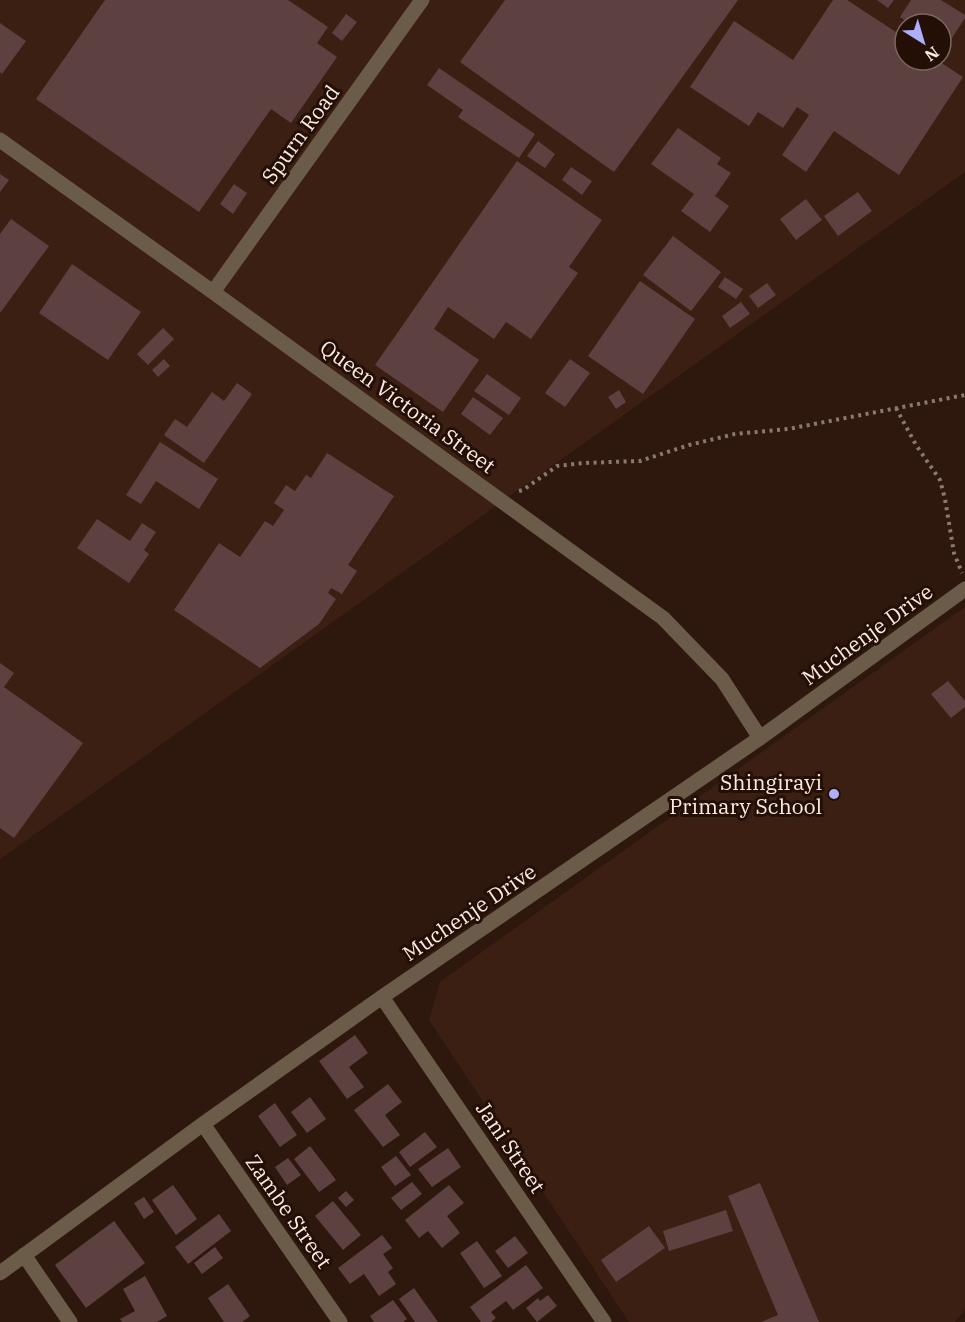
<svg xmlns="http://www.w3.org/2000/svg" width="965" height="1322" viewBox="0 0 965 1322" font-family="'IBM Plex Serif',serif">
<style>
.built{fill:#3b1f12;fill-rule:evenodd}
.building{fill:#5d4140}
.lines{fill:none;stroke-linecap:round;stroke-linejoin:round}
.path{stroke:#8b786f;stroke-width:4;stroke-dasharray:3 4.5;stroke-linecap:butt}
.minor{stroke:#6b5b49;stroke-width:15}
.poi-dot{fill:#adaffb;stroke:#240f06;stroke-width:2}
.labels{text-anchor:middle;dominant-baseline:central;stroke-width:6;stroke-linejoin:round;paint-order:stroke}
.street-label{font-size:21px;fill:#fbebe4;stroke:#240f06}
.poi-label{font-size:21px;fill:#fbebe4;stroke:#240f06;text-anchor:end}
</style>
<rect width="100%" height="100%" fill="#2e180e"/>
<!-- built -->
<path class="built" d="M0 0H965V172L0 859ZM905 24H941V60H905Z
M965 607V1309L955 1322H629L429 1020 440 982Z"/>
<!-- building -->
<path class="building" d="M105 0H288L328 27 317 43 337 57 291 123 271 109 199 212 36 99Z
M505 0H738L614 172 460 62Z
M833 0H847L905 38V60H937L963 77 899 175 834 131 806 172 782 155 809 115 797 107 783 128 758 112 749 126 690 87 734 21 793 60Z
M877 0H894L888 8Z
M911 0H941L965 15V18L946 47 941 43V24H911L900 17Z
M346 14 357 22 342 41 332 33Z
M0 23 26 41 2 74 0 72Z
M439 68 535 134 519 158 458 117 463 110 427 85Z
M678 128 721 158 717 164 731 173 715 196 729 206 710 232 681 211 694 194 651 164Z
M538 141 555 154 545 168 527 156Z
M517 161 602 220 569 267 578 273 531 339 506 322 494 339 448 307 434 329 479 360 443 412 375 365Z
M571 167 592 181 582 195 562 180Z
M0 174 9 180 0 192Z
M234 184 247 193 233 214 220 204Z
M858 192 872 211 838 236 824 216Z
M806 199 822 220 796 240 780 219Z
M11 219 49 246 0 313V234Z
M673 236 721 272 691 311 643 275Z
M72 264 141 312 108 360 39 313Z
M725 277 743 289 736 299 718 287Z
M640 281 695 319 643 394 588 356Z
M767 283 776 295 758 308 749 296Z
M741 302 750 314 730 328 722 316Z
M163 328 174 339 148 365 137 354Z
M164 359 170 366 158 377 152 370Z
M570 359 590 373 565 407 545 393Z
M487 374 521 398 509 415 474 391Z
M237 383 252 394 204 463 164 435 175 419 187 427 212 392 224 401Z
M619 390 626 402 616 409 608 397Z
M473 397 503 418 490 435 461 414Z
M160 442 218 479 199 509 156 481 141 504 126 495Z
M327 453 394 496 348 565 357 571 342 594 331 588 328 593 336 599 319 624 260 668 174 610 219 543 240 557 265 521 273 526 284 510 274 503 286 485 295 491 306 475 311 478Z
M97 519 130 541 142 523 156 532 144 550 149 554 129 583 77 548Z
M0 663 14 673 4 687 83 743 14 838 0 828Z
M948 681 965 701V707L951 718 931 694Z
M355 1035 368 1053 349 1067 364 1087 347 1099 319 1061Z
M388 1084 402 1102 385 1115 400 1135 383 1147 354 1110Z
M310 1097 326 1119 307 1133 291 1112Z
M275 1103 297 1135 280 1147 258 1116Z
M425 1132 437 1147 410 1167 399 1152Z
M310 1146 336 1180 319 1192 294 1159Z
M448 1148 461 1167 432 1187 418 1169Z
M396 1156 411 1175 395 1186 381 1167Z
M288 1158 301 1175 287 1185 275 1167Z
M412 1182 422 1194 401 1210 391 1198Z
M760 1183 819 1322H761L778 1315 728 1196Z
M173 1185 197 1219 176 1235 152 1200Z
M449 1185 464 1203 447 1216 460 1233 442 1248 428 1231 419 1238 405 1220Z
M346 1191 354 1200 346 1207 338 1198Z
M144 1197 154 1212 144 1219 134 1203Z
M333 1201 361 1235 343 1250 315 1216Z
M726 1210 733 1231 669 1251 663 1231Z
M219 1214 231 1231 188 1264 175 1247Z
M114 1221 145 1263 86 1308 55 1265Z
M649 1226 665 1248 616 1282 601 1260Z
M382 1235 392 1248 383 1254 393 1268 388 1272 396 1284 379 1296 364 1274 350 1284 338 1268Z
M515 1236 528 1253 508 1268 495 1251Z
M477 1241 502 1276 484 1288 460 1253Z
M215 1247 223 1258 202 1274 194 1263Z
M526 1265 543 1288 513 1310 506 1301 491 1312 496 1318 491 1322H481L470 1307Z
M145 1276 167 1316 157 1322H122L120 1319 135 1311 123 1289Z
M228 1284 250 1316 242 1322H224L208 1298Z
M414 1288 438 1322H415L399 1299Z
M548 1295 557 1306 537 1322 526 1308 538 1298 540 1301Z
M393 1300 407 1319 403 1322H374L370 1316Z"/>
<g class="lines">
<!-- path -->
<path class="path" d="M896 408 916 445 940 480 945 499 954 553 962 573
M519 491 523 490 557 466 584 463 640 461 689 445 735 434 788 429 965 395"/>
<!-- minor -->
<path class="minor" d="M0 140 213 292 663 618 722 679 760 738
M213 292 422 0
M382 997 604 1322
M203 1124 340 1322
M24 1255 70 1322
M0 1273 203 1124 382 997 760 738 965 589"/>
</g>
<!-- markers -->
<circle class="poi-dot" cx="834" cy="794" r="6"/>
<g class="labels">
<!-- street labels -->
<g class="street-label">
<text transform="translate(300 134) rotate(-54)">Spurn Road</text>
<text transform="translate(408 406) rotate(36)">Queen Victoria Street</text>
<text transform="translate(867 634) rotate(-36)">Muchenje Drive</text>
<text transform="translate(469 912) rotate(-34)">Muchenje Drive</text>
<text transform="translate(511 1147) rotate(56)">Jani Street</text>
<text transform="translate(289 1211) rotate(55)">Zambe Street</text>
</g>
<!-- poi labels -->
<g class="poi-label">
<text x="822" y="782">Shingirayi<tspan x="822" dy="24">Primary School</tspan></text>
</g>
</g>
<!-- north arrow -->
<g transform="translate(923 42) rotate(143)"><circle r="28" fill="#240f06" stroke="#7a675f" stroke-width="1.5"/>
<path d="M0-4.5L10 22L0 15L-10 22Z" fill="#adaffb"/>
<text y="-9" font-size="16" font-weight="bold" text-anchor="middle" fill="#fbebe4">N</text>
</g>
</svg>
